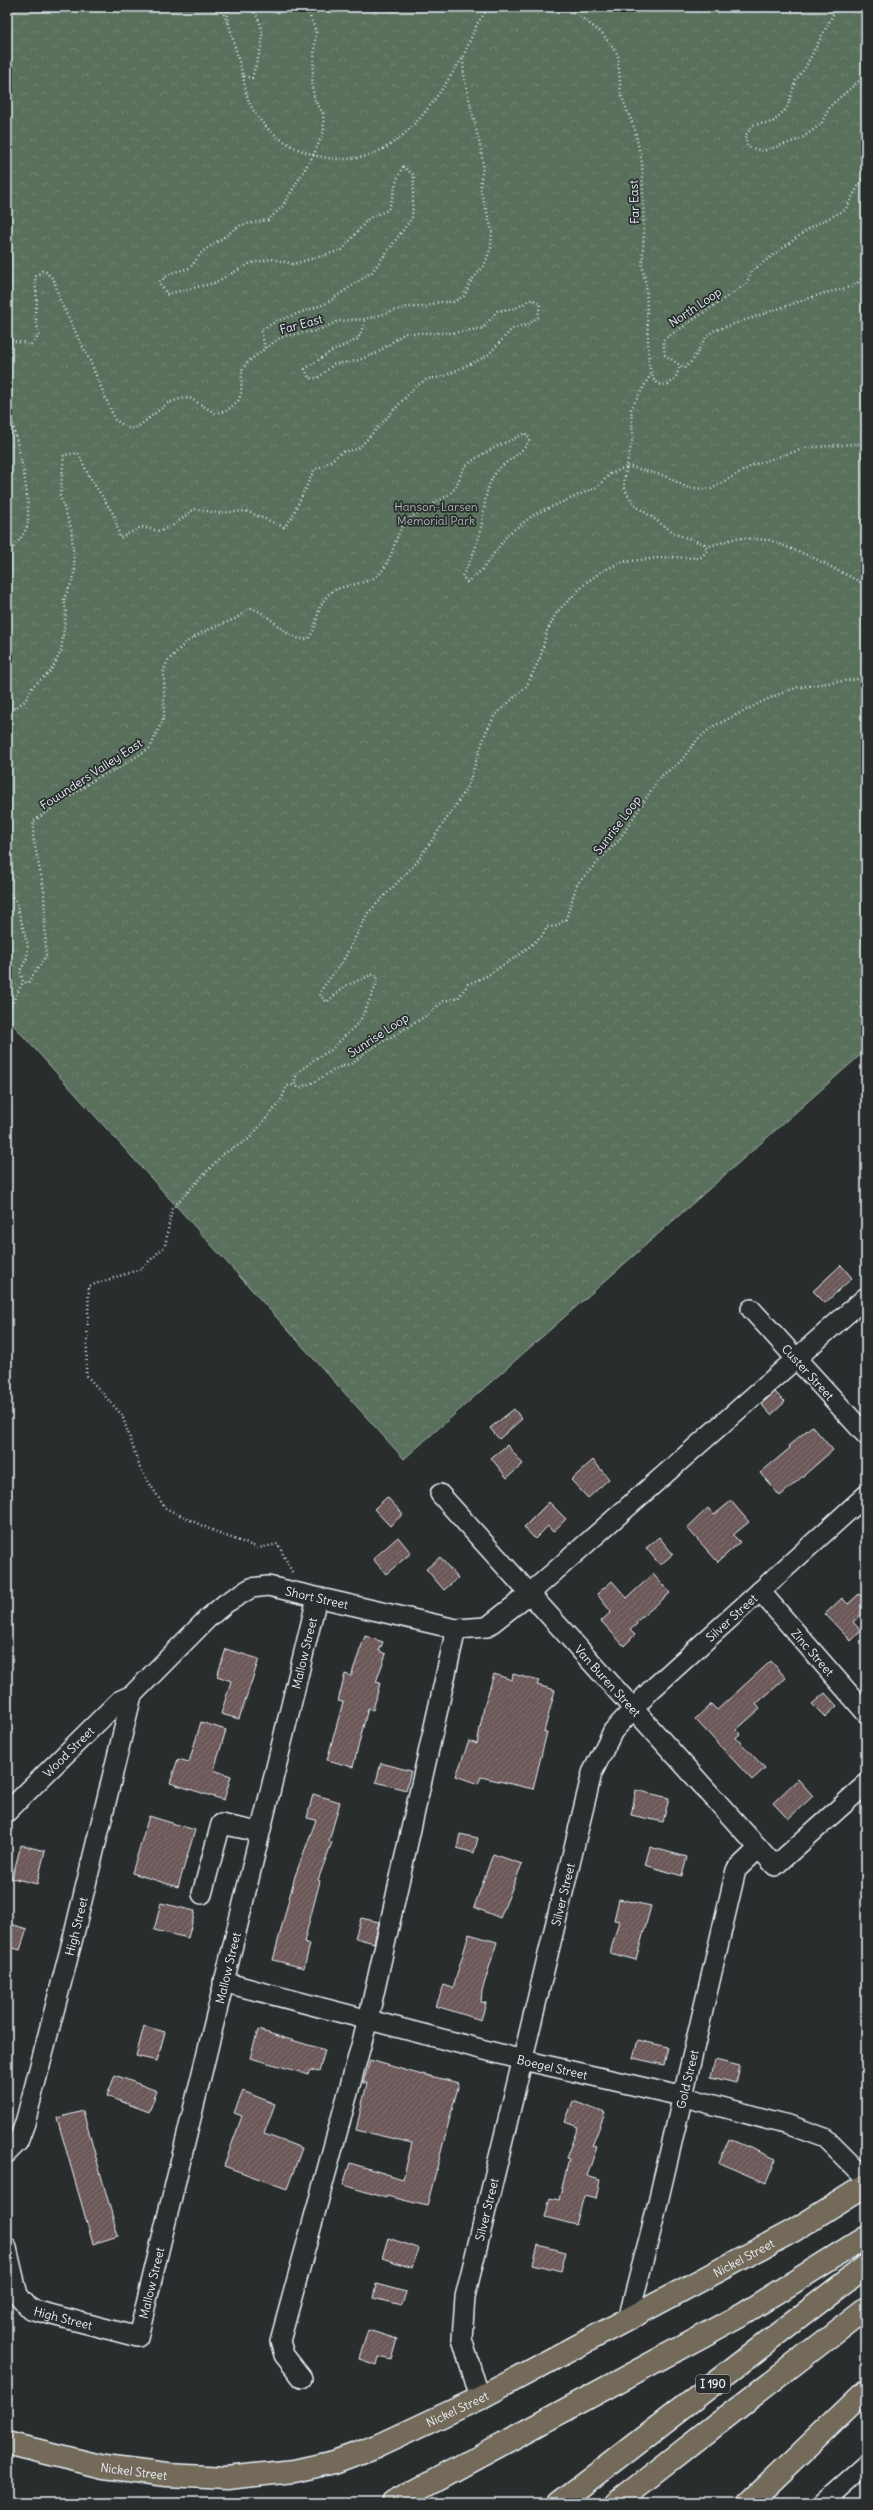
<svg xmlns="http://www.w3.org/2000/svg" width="873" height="2510" viewBox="0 0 873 2510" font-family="Delius,sans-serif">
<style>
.forest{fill:url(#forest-crowns);stroke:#a0b0aa}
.building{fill:url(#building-hatch);stroke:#e8f1f8}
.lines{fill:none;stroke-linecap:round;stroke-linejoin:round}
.minor-casing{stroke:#e8f1f8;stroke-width:22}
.major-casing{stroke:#e8f1f8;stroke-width:25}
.highway-casing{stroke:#e8f1f8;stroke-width:25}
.path{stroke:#e8f1f8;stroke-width:2.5;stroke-dasharray:1 3;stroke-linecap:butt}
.minor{stroke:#2a2d2e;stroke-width:19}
.major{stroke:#736b5a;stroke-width:22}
.highway{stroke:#736b5a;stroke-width:22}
.labels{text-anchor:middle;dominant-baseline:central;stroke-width:3.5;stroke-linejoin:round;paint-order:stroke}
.shield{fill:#2a2d2e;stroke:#afb6bb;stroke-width:1}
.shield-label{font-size:11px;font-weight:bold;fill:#e8f1f8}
.street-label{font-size:12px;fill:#e8f1f8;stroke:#2a2d2e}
.park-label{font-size:12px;fill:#a8b6b2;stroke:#2a2d2e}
</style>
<defs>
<pattern id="forest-crowns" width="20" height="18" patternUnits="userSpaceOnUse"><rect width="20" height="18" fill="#596f5c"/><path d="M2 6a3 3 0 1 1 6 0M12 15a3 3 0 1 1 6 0" fill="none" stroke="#718474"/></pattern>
<pattern id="building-hatch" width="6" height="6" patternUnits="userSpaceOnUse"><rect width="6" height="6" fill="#6c5959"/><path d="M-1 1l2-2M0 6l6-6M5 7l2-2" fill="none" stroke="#817172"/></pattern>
</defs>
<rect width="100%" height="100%" fill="#2a2d2e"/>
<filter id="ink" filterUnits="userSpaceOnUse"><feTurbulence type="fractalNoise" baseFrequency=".025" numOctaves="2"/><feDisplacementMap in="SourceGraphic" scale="8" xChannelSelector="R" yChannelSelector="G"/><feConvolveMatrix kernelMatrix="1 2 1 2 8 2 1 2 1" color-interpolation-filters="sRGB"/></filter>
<g filter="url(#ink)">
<!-- forest -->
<path class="forest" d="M7 7H866V1050L404 1459 7 1018Z"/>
<!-- building -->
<path class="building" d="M841 1265 852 1278 825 1303 813 1291Z
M775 1392 785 1402 771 1415 761 1404Z
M514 1409 522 1419 499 1439 490 1428Z
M812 1426 833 1450 780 1496 760 1473 790 1448 788 1446Z
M507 1445 523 1464 507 1478 491 1458Z
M593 1460 609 1479 588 1498 571 1480Z
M387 1497 403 1514 390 1526 374 1509Z
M731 1501 749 1522 733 1535 740 1542 718 1562 687 1528 708 1508 714 1515Z
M549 1502 566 1519 553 1532 548 1526 535 1539 524 1527Z
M398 1537 411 1553 386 1574 373 1559Z
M659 1537 673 1554 660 1565 646 1548Z
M440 1557 458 1578 444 1590 426 1569Z
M653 1574 670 1593 636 1622 637 1624 630 1630 635 1635 624 1646 601 1621 611 1612 597 1594 612 1581 627 1598Z
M859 1594 866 1602V1610L853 1622 861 1631 851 1641 825 1614 842 1598 848 1604Z
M365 1636 383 1642 379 1651 386 1654 376 1682 380 1683 373 1710 368 1708 353 1767 327 1760 343 1702 338 1701 345 1674 351 1676Z
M226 1649 259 1659 239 1719 221 1714 231 1681 217 1676Z
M771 1661 786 1678 756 1704 760 1709 736 1730 740 1734 736 1738 765 1768 752 1780 695 1719 711 1704 717 1710Z
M494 1674 512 1680 513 1674 539 1681 537 1685 555 1690 544 1732H547L533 1789 481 1777 478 1784 456 1776 469 1741 477 1744 484 1707Z
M825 1693 837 1706 825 1717 812 1704Z
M201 1722 226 1730 214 1770 231 1776 224 1800 170 1783 178 1759 189 1762Z
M381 1763 411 1771 406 1790 376 1782Z
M798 1779 813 1796 788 1819 773 1803Z
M636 1790 669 1798 663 1822 631 1815Z
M313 1794 340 1802 329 1841 332 1842 318 1880 320 1881 304 1942 310 1944 304 1968 273 1960 295 1876 316 1820 307 1818Z
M149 1816 195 1830 178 1887 132 1873Z
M460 1834 478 1838 474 1853 457 1848Z
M21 1845 45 1851 37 1884 12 1878Z
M650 1847 687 1857 682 1876 645 1865Z
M493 1854 522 1864 500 1918 474 1907Z
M619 1899 651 1906 636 1960 610 1953 619 1921 614 1920Z
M161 1903 195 1911 188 1938 154 1930Z
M361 1918 379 1922 374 1943 355 1938Z
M7 1923 27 1929 20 1950 7 1946Z
M469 1934 497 1942 482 1991 481 2002 486 2003 481 2020 436 2006 444 1985 453 1988Z
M144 2026 165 2032 157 2061 136 2056Z
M258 2030 325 2050 319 2072 310 2070 308 2074 250 2058Z
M638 2040 668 2047 664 2065 633 2058Z
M370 2060 422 2075V2074L459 2083 427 2206 387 2196 386 2198 343 2185 350 2163 403 2179 412 2143 356 2130 367 2083H363Z
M715 2060 740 2066 736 2083 711 2077Z
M115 2075 157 2091 149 2112 107 2096Z
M243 2091 275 2104 264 2134 302 2148 287 2189 224 2166 242 2116 234 2113Z
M573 2101 605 2113 592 2146 597 2147 587 2176 600 2180 596 2199 584 2196 576 2225 545 2217 550 2198 559 2200 569 2159 566 2158 578 2127 565 2122Z
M83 2111 118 2236 93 2244 57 2118Z
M729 2139 776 2159 766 2183 719 2163Z
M388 2238 418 2248 412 2268 382 2258Z
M538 2245 566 2252 561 2271 533 2264Z
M376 2284 406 2292 402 2305 373 2298Z
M368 2330 397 2339 391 2360 379 2357 377 2365 359 2359Z"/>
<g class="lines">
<defs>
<g id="minor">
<path id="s1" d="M751 1309 866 1435"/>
<path id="s2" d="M440 1494 775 1866 866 1784"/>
<path id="s3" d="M760 1591 866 1713"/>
<path id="s4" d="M7 1812 119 1701 132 1695 207 1619 226 1603 251 1588 268 1586 456 1629 487 1627 529 1594 866 1297"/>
<path d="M202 1894 221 1824 259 1832"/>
<path id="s5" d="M223 1982 523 2060 681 2096 792 2126 825 2138 866 2179"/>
<path id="s6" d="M7 2153 18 2142 25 2123 73 1938 132 1695"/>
<path id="s7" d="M7 2248 18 2295 30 2309 138 2337 317 1598"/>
<path id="s8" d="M628 2319 653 2223 736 1870 759 1848"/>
<path d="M302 2378 284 2355 280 2341 368 2020 456 1629"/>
<path id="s9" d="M480 2398 462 2339 465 2297 592 1773 613 1731 651 1690 866 1495"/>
<path d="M822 2503 866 2464"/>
</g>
<g id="major">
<path id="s10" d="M7 2443 104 2467 167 2475 226 2478 294 2471 334 2462 380 2445 480 2398 793 2231 866 2185"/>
</g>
<path id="highway" d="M393 2503 741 2315 866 2237
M559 2503 866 2266
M616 2503 866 2308
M749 2503 866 2391"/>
</defs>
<!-- minor casing -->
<use href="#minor" class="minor-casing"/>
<!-- major casing -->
<use href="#major" class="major-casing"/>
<!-- highway casing -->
<use href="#highway" class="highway-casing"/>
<!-- path -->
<path class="path" d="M220 7 228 23
M227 7 229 25 243 76 252 78C260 48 271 35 251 7
M567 7 602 33 618 55 621 95 635 130 642 163 644 234 642 265 646 285 649 366 654 380 659 384 668 385 676 377 680 365
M837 7 805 68 796 80 787 108 773 122 753 125 745 136 748 147 763 151 801 139 821 124 830 106 866 75
M243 76C245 86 246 98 252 108 275 150 338 173 381 150 417 132 442 89 463 57
M866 172 845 210 811 227 752 271 746 284 663 340 665 355 684 368C701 356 697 343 713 331L822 294 854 286 866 275
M7 340 31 344 39 336 35 313 37 302 35 277 42 271 46 272 54 280 60 301 90 361 115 420 130 429 139 426 168 403 183 398H190L215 413 225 412 238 401 241 394 242 370 249 361 278 339 288 335 316 331 339 321 366 319 407 307H425L439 302H453L464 296 471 281 484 266 491 247 492 230 480 188 483 166 481 150 464 77 463 57 477 24 489 7
M265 348 261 330 277 321 325 304 372 272 412 218 414 175 403 167C394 181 395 194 388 210L369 218 342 250 293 264 272 259 251 263 214 283 167 294 159 282 171 273 190 268 202 252 241 225 268 220 282 207 314 154 324 131 323 113 315 101 312 85 316 31 306 7
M651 374 631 409 633 436 625 474 624 485 627 494 637 507 676 534 704 544 707 551 700 558 668 557 621 562 601 572 587 582 557 612 547 631 540 658 526 687 495 715 486 732 468 785 456 805 417 862 368 913 343 961 321 990 320 996 327 1002 345 986 374 974 378 976 376 986 360 1021 331 1050 315 1059 299 1072 295 1078V1085L299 1088 314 1082 337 1068 353 1063 364 1053 429 1014 443 1001 458 998 468 984 485 977 519 955 542 936 547 927 556 926 566 919 577 884 618 841 660 777 680 762 697 740 712 727 772 697 798 687 866 678
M7 405C15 429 33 502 27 526 23 538 13 546 7 557
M627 466 665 476 688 488 711 489 753 465 806 448 866 443
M706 547 737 538 769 540 812 557 866 585
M7 713 25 701 33 686 51 671 61 651 66 612 64 598 73 580 75 569 71 528 60 496 64 455 78 453 89 476 114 515 120 538 141 527 160 531 174 525 194 509 218 513 246 511 284 527 291 519 314 470 325 465 342 452 358 449 415 387 427 379 442 377 487 356 512 329 529 324 538 317 540 304 532 299 516 308 497 311 483 328 453 333H405L377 353 356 361 334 364 318 378H309L305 369 332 351 358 339 366 319
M7 891 16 902 28 946 27 958 20 971 23 982 28 983 46 956 44 890 33 837 34 821 98 777 117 769 150 748 164 717V670L167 662 185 643 203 632 237 618 249 608C273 612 283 641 308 639 320 626 313 610 329 594 342 582 369 587 381 572 393 558 394 537 405 523 413 513 437 503 448 495 462 484 458 474 465 467 482 451 505 444 525 433L530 439C521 457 505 459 494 475 485 489 485 506 482 522 479 541 472 559 462 576L467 582 482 570 508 534 535 514 597 487 610 474 627 467
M7 1013 23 982
M292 1572 278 1544 259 1548 220 1534 165 1508 140 1468 122 1415 86 1375 89 1286 141 1269 165 1246 172 1209 223 1154 249 1139 280 1102 287 1086 295 1085"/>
<!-- minor -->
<use href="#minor" class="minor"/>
<!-- major -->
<use href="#major" class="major"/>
<!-- highway -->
<use href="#highway" class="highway"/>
</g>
</g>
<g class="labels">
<!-- shield labels -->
<rect class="shield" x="696" y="2375" width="34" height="18" rx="3"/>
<g class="shield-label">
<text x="713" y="2384">I 190</text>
</g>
<!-- street labels -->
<g class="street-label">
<text transform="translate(634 202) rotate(-92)">Far East</text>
<text transform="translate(695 307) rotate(-34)">North Loop</text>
<text transform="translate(301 324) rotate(-15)">Far East</text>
<text transform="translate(91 774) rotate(-33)">Fouunders Valley East</text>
<text transform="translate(617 825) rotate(-53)">Sunrise Loop</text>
<text transform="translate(378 1035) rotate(-33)">Sunrise Loop</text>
<text stroke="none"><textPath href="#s1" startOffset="85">Custer Street</textPath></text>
<text stroke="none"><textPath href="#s4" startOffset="400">Short Street</textPath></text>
<text stroke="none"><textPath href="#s9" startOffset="854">Silver Street</textPath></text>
<text stroke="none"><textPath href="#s3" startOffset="81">Zinc Street</textPath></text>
<text stroke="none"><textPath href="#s7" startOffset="882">Mallow Street</textPath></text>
<text stroke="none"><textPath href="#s2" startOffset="251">Van Buren Street</textPath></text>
<text stroke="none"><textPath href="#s4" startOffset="86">Wood Street</textPath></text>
<text stroke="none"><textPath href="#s9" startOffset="518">Silver Street</textPath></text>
<text stroke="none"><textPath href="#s6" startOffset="239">High Street</textPath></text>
<text stroke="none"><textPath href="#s7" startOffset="558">Mallow Street</textPath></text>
<text stroke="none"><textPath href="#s5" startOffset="340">Boegel Street</textPath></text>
<text stroke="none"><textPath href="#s8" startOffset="247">Gold Street</textPath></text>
<text stroke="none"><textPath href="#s9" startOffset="194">Silver Street</textPath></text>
<text stroke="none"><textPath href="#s10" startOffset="790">Nickel Street</textPath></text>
<text stroke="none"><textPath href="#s7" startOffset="234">Mallow Street</textPath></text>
<text stroke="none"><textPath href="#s7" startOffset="101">High Street</textPath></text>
<text stroke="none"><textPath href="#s10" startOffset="466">Nickel Street</textPath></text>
<text stroke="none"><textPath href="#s10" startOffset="130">Nickel Street</textPath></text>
</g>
<!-- park labels -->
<g class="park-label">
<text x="436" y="506">Hanson-Larsen<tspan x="436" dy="14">Memorial Park</tspan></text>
</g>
</g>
<!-- margin -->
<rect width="873" height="2510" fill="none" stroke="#2a2d2e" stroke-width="24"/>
<rect x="12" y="12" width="849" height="2486" fill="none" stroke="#e8f1f8" stroke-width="1.5" filter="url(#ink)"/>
</svg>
